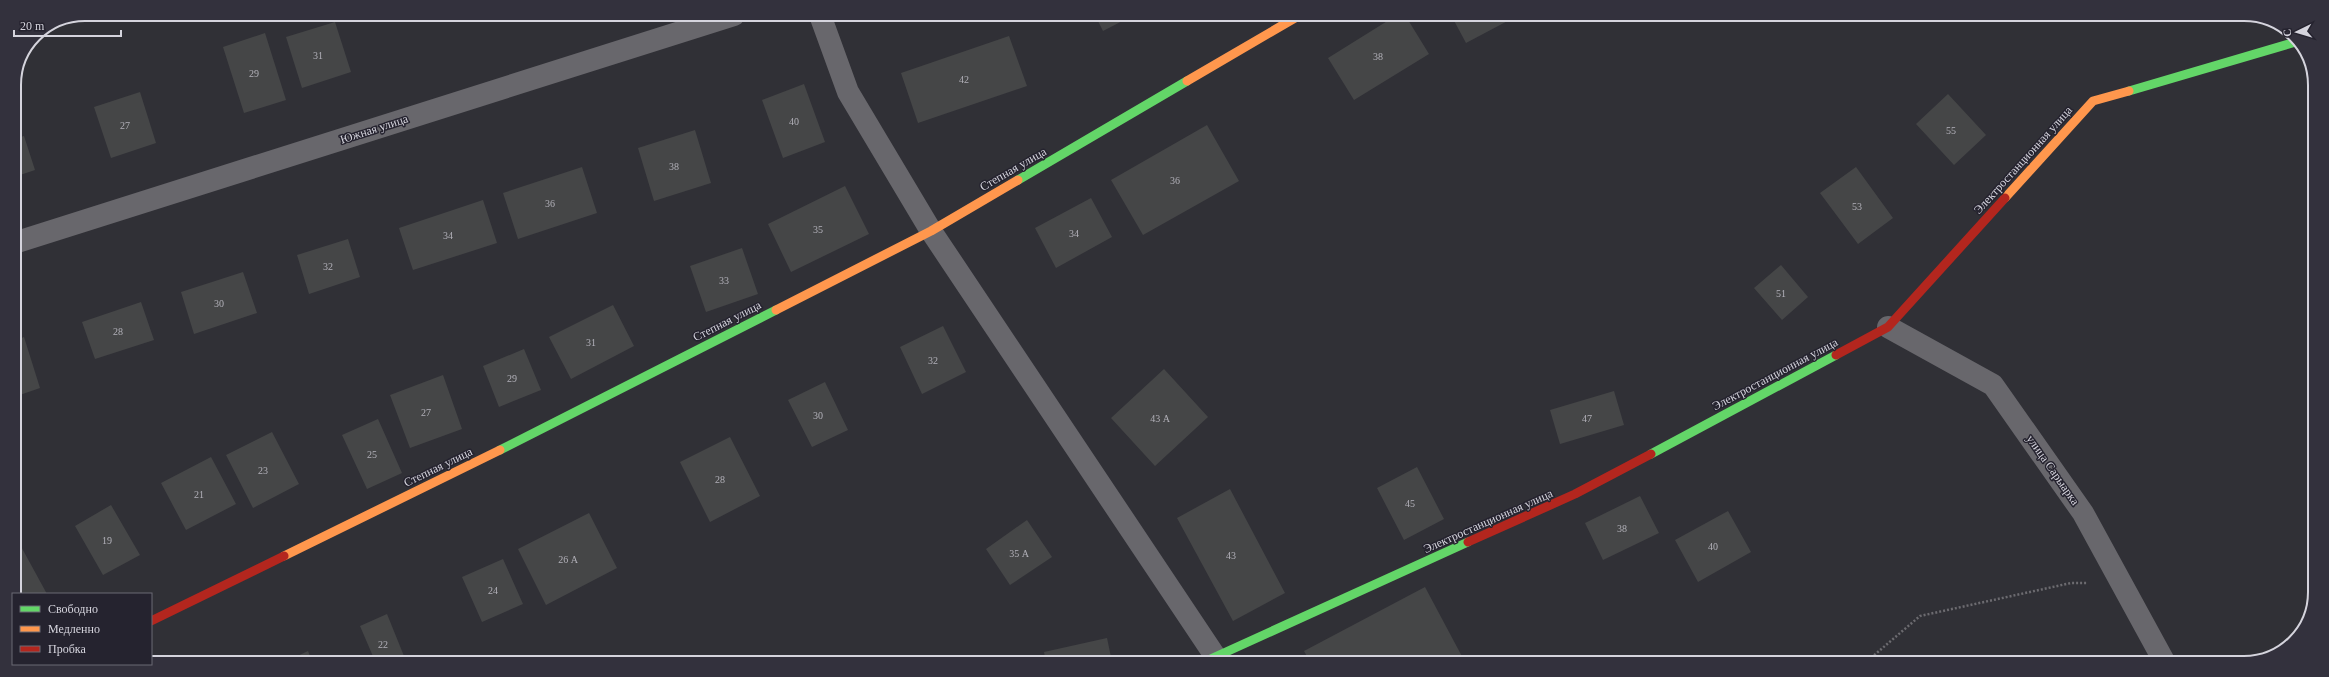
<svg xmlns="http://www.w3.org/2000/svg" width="2329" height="677" viewBox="0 0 2329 677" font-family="Georgia,serif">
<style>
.building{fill:#454647}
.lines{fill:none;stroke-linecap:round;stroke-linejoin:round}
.path{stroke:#6c6b70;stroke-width:2.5;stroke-dasharray:2 2;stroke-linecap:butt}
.street{stroke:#68676c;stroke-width:22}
.fast{stroke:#63d668;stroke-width:9}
.slow{stroke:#ff974d;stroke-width:9}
.jam{stroke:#b3261e;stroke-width:9}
.labels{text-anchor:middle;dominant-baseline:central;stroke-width:3;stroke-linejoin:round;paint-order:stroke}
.number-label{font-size:10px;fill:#b1b0b8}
.street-label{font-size:12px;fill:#d5d4dd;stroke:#25232f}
.rim{fill:none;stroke:#d5d4dd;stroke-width:2}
</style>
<rect width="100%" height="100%" fill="#303036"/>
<!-- building -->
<path class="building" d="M1095 15H1134L1103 31Z
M1397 15H1405L1429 54 1354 100 1328 58Z
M1451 15 1517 16 1466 43Z
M335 22 351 72 302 88 286 37Z
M265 33 286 100 244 113 223 47Z
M1009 36 1027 86 918 123 901 73Z
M804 84 825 142 783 158 762 100Z
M140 92 156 143 111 158 94 107Z
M1948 94 1986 135 1954 165 1916 124Z
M1207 125 1239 181 1143 235 1111 180Z
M695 130 711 183 654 201 638 148Z
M24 136 35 170 14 177V139Z
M582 167 597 213 518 239 503 193Z
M1856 167 1893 218 1858 244 1820 193Z
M845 186 869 234 791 272 768 224Z
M1091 198 1112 237 1056 268 1035 228Z
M483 200 497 243 413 270 399 228Z
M348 239 360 277 309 294 297 255Z
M742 248 758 294 706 312 690 266Z
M1781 265 1808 297 1782 320 1754 288Z
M243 272 257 313 194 334 181 292Z
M141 302 154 340 95 359 82 322Z
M613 305 634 346 571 379 549 337Z
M943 326 966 372 922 394 900 347Z
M24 337 40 388 14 397V341Z
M524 349 541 390 499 407 483 366Z
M1164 369 1208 417 1155 466 1111 418Z
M443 375 462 429 410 448 390 395Z
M825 382 848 430 812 447 788 400Z
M1614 391 1624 425 1560 444 1550 410Z
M378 419 402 473 367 489 342 435Z
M272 432 299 484 253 508 226 455Z
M730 437 760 496 710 522 680 462Z
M211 457 236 504 186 530 161 483Z
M1417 467 1444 519 1404 540 1377 488Z
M1230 489 1285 593 1233 621 1177 518Z
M1640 496 1659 533 1603 560 1585 523Z
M111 505 140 555 103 575 75 526Z
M1728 511 1751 552 1698 582 1675 540Z
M589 513 617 568 546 605 518 549Z
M1027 520 1052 557 1010 585 986 549Z
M18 541 47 594H14V542Z
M503 559 523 604 482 622 462 577Z
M1425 587 1465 662H1310L1304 651Z
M387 614 406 661H375L360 626Z
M1107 638 1112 662H1046L1044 652Z
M308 651 312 661H287Z"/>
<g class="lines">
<!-- path -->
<path class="path" d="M1865 663 1920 616 2071 583H2088"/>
<!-- street -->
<path class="street" d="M820 15 848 92 931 231 1215 656 1222 662
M14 243 734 15
M1888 327 1993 385 2083 513 2165 663"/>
<!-- fast -->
<path class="fast" d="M2129 91 2299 41
M1018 180 1187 81
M500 450 776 310
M1651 454 1836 355
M1204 662 1468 542"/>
<!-- slow -->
<path class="slow" d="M1187 81 1300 15
M2005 198 2093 101 2129 91
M776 310 931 231 1018 180
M284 556 500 450"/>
<!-- jam -->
<path class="jam" d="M1836 355 1888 327 2005 198
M1468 542 1575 494 1651 454
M151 621 284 556"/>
</g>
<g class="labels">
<!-- number labels -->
<g class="number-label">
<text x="318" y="55">31</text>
<text x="1378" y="56">38</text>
<text x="254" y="73">29</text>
<text x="964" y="79">42</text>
<text x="794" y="121">40</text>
<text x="125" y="125">27</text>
<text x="1951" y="130">55</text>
<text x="674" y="166">38</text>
<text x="1175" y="180">36</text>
<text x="550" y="203">36</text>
<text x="1857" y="206">53</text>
<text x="818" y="229">35</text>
<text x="1074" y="233">34</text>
<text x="448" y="235">34</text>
<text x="328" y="266">32</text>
<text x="724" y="280">33</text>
<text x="1781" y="293">51</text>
<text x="219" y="303">30</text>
<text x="118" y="331">28</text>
<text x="591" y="342">31</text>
<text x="933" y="360">32</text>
<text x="512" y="378">29</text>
<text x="426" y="412">27</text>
<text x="818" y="415">30</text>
<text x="1160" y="418">43 А</text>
<text x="1587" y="418">47</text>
<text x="372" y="454">25</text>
<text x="263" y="470">23</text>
<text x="720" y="479">28</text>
<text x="199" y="494">21</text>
<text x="1410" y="503">45</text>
<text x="1622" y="528">38</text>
<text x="107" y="540">19</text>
<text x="1713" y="546">40</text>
<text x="1019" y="553">35 А</text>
<text x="1231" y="555">43</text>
<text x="568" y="559">26 А</text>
<text x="493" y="590">24</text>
<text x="383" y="644">22</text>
</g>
<!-- street labels -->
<g class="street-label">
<text transform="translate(374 129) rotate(-18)">Южная улица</text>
<text transform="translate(2023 160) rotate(-48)">Электростанционная улица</text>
<text transform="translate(1013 169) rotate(-30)">Степная улица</text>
<text transform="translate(727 321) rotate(-27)">Степная улица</text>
<text transform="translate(1775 374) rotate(-28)">Электростанционная улица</text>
<text transform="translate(438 467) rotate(-26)">Степная улица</text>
<text transform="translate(2053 470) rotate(55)">улица Сарыарка</text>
<text transform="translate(1488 521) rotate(-24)">Электростанционная улица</text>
</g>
</g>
<!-- crop -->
<path d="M0 0H2329V677H0ZM85 21H2244A64 64 0 0 1 2308 85V592A64 64 0 0 1 2244 656H85A64 64 0 0 1 21 592V85A64 64 0 0 1 85 21Z" fill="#33313d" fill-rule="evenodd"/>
<path class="rim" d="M85 21H2244A64 64 0 0 1 2308 85V592A64 64 0 0 1 2244 656H85A64 64 0 0 1 21 592V85A64 64 0 0 1 85 21Z"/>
<!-- legend -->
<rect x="12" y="593" width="140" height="72" fill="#25232f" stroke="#6b6a75"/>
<rect x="20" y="606" width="20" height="6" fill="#63d668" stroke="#6b6a75"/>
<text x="48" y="613" font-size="12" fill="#d5d4dd">Свободно</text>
<rect x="20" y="626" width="20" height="6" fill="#ff974d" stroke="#6b6a75"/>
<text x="48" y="633" font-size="12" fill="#d5d4dd">Медленно</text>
<rect x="20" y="646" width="20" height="6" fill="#b3261e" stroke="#6b6a75"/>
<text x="48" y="653" font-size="12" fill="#d5d4dd">Пробка</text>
<!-- north arrow -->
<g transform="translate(2297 32) rotate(265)" stroke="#25232f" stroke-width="3" paint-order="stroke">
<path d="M0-3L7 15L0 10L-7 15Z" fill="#d5d4dd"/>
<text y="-6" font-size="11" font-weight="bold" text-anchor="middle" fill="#d5d4dd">С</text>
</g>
<!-- scale -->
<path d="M14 30v6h107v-6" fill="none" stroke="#d5d4dd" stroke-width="2"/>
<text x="20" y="30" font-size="12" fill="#d5d4dd" stroke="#25232f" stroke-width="3" paint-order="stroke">20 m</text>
</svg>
